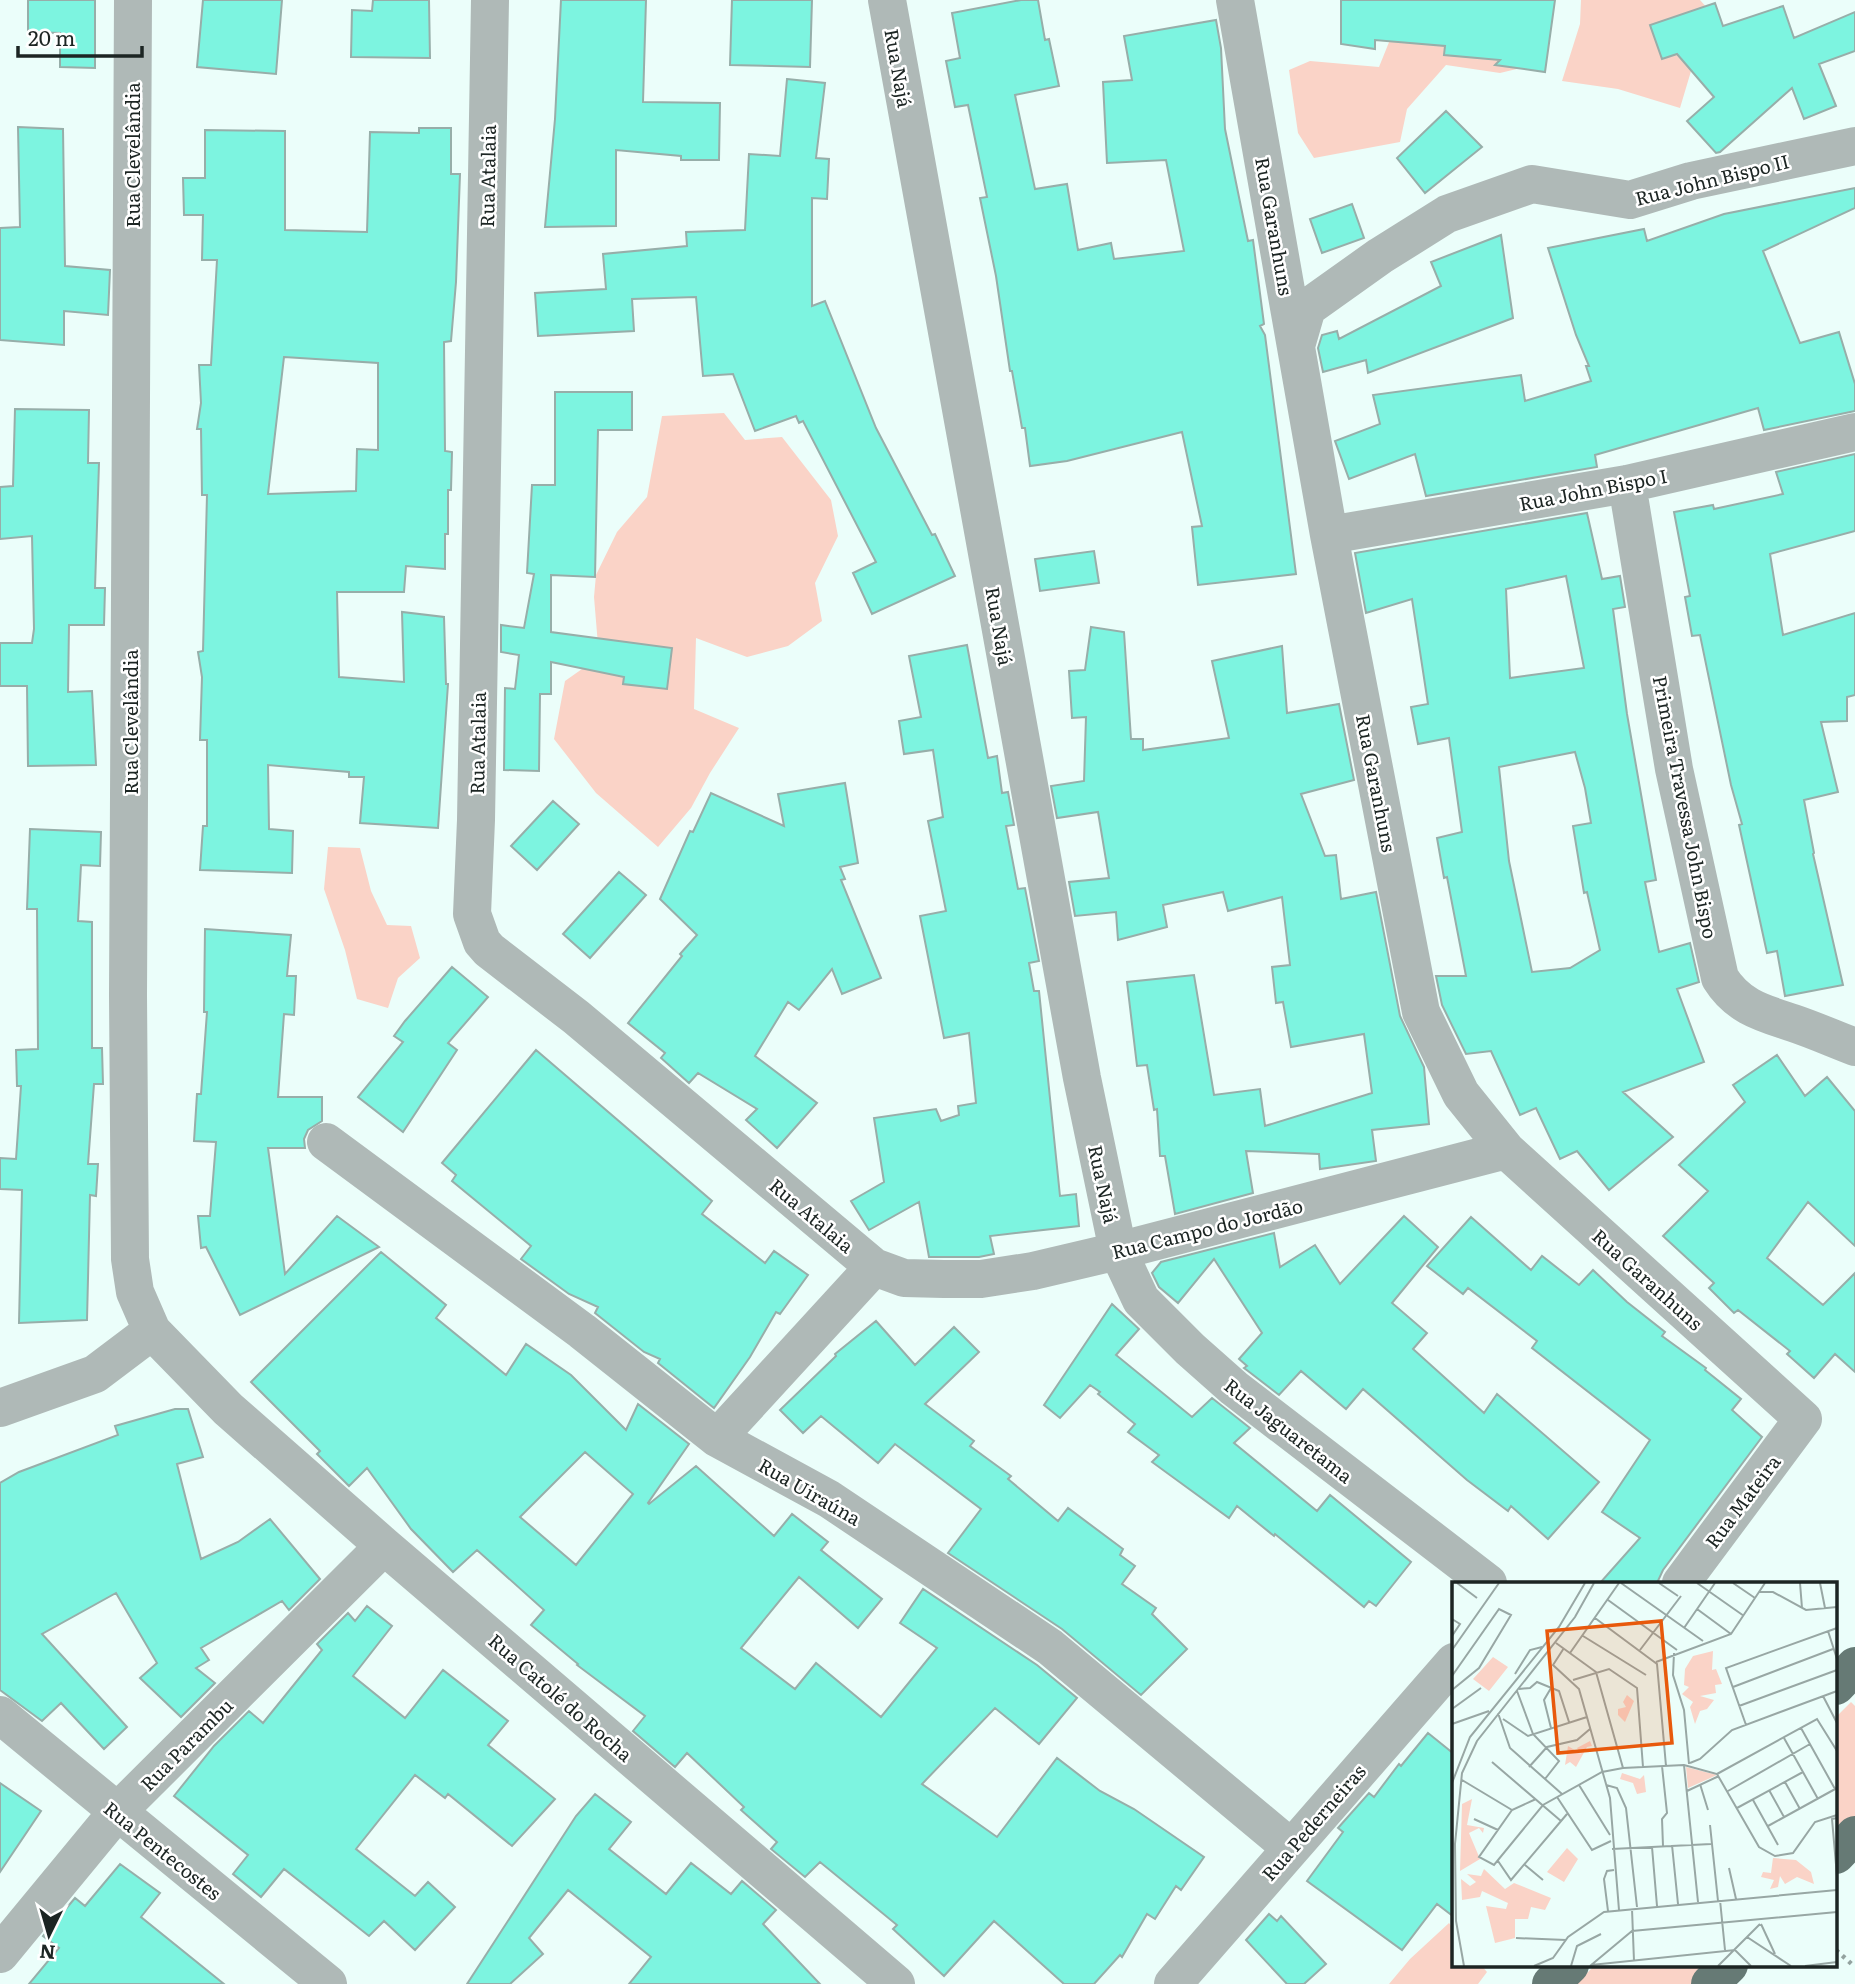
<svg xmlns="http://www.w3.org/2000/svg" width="1855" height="1984" viewBox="0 0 1855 1984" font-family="Literata,serif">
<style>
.green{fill:#fad3c7}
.building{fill:#7df4e0;stroke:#97aea9;stroke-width:2;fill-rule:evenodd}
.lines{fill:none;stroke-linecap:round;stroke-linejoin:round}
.path{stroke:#93a29f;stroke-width:4.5;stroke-dasharray:3.5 5;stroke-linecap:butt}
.minor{stroke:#afb9b7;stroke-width:38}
.trunk{stroke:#667a75;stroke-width:38}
.labels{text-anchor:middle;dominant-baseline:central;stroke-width:5;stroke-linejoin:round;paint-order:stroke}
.street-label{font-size:19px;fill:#1c2523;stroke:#fff}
.inset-road{fill:none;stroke:#98a7a4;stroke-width:2}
.view{fill:#e8590c;fill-opacity:0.15;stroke:#e8590c;stroke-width:3.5}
.inset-edge{fill:none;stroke:#1c2523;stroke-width:3.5}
</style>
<rect width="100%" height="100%" fill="#ebfefa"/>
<!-- green -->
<path class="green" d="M1406 0 1542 63 1500 73 1446 65 1407 109 1400 142 1314 158 1298 133 1289 70 1310 61 1379 67Z
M1581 0H1700L1717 19 1697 51 1680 108 1618 89 1562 81 1580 24Z
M724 413 745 440 782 437 831 500 838 536 815 583 822 621 788 646 747 657 696 638 694 709 739 728 710 773 691 808 658 847 596 793 554 739 565 681 599 657 594 597 596 575 617 532 647 497 662 416Z
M328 847 360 848 371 891 387 925 411 926 420 958 398 978 388 1008 357 999 345 950 324 889Z
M1851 1702 1855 1706V1816L1836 1836V1717Z
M1449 1923 1454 1930V1965H1481L1487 1972 1478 1984H1389L1410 1959Z
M1595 1965H1710L1692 1984H1576Z"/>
<!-- building -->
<path class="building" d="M28 0H95V68L60 67V33L28 32Z
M203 0H282L276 74 197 67Z
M373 0H429L430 58 351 57 352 10 372 11Z
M561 0H646L643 102 720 103 719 160H681V156L616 150V226L545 227 555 119Z
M732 0H812L810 67 730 65Z
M1021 0H1038L1045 40 1049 39 1059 86 1015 95 1035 189 1067 184 1078 250 1111 243 1114 259 1184 251 1166 160 1107 163 1103 82 1132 80 1124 36 1216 20 1221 48 1225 129 1248 241 1253 240 1264 324 1260 326 1265 335 1296 574 1198 585 1192 527 1202 526 1182 432 1067 461 1030 466 1025 428H1022L1012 371H1010L996 276 980 198 987 197 968 105 955 107 946 61 960 58 952 13Z
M1341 0H1555L1545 72 1495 65 1500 60 1444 55 1445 46 1375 40V49L1341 44Z
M1715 3 1723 26 1783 6 1794 38 1855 12V51L1819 64 1836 106 1804 119 1792 88 1720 152 1716 153 1687 121 1714 97 1677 54 1662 59 1650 25Z
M787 79 825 83 816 158 829 159 827 199 812 198V306L825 301 876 428 932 535 935 534 955 576 872 614 853 573 876 562 803 421 799 423 796 416 755 431 733 374 703 376 696 297 632 299 634 331 538 336 535 293 606 289 603 254 687 246 686 232 745 230 749 154 780 156Z
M1446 111 1482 147 1425 193 1397 158Z
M18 127 63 129 65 266 110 270 108 315 64 311V345L0 340V228L20 227Z
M419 128H451V174H460L456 282 451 341 444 342 445 451 452 452 451 490H448V534H445V569L406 566 404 592H337L339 677 404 682 402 612 444 617 446 684H448L438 828 360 823 364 777H349V772L268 765 269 829 293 831 292 873 200 870 203 826H207V740H200L202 677 198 652 203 651 207 495H202L201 429H197L201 403 199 365H211L217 260H202L203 215H184L183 178H205V130L285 131V230L367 232 370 132 419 133ZM284 357 378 363V450L357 449 356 491 268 494Z
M1855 188V208L1763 251 1800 343 1839 332 1855 384V411L1764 430 1758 408 1595 455 1597 467 1426 496 1415 454 1349 479 1335 441 1380 424 1373 395 1521 375 1525 401 1591 381 1586 366H1589L1576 335 1548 248 1644 229 1647 241 1724 214Z
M1352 204 1364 238 1322 253 1310 219Z
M1501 235 1513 318 1368 373 1366 360 1323 372 1318 348 1322 335 1337 331 1339 339 1441 286 1431 262Z
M555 392H632V430H598L595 577 551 575V632L672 648 667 689 623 684 624 677 551 662V694H540L539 771 504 770 505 688 515 689 519 655 501 652V625L524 628 534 574 527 573 532 485H555Z
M15 409 89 410 88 463H99L95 588H105L104 625H69L68 692 92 691 96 765 28 766 27 686H0V643H32L34 629 32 536 0 539V487L13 486Z
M1855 454V531L1770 554 1783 635 1855 613V695L1847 697V721L1821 722 1838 792 1804 800 1814 853 1813 854 1843 985 1785 996 1777 951 1767 953 1739 825 1742 824 1731 785 1700 635 1692 636 1685 597 1690 596 1674 512 1713 505 1714 509 1783 494 1776 472Z
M1587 513 1602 579 1620 576 1625 607 1613 609 1627 714 1656 880 1645 882 1659 952 1690 943 1699 982 1677 989 1704 1062 1623 1092 1673 1137 1609 1190 1577 1151 1560 1159 1536 1108 1520 1115 1491 1051 1466 1054 1442 1005 1436 976H1466L1447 877 1444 878 1437 838 1462 832 1449 738 1418 744 1411 707 1428 704 1412 599 1366 613 1355 553ZM1566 576 1584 668 1510 678 1506 589ZM1575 752 1585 788 1591 823 1573 826 1584 893 1587 892 1600 950 1570 968 1532 972 1509 861 1499 767Z
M1094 551 1099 583 1040 591 1035 559Z
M1091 627 1124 632 1131 739H1143V750L1229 738 1212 661 1282 646 1287 713 1339 704 1354 780 1301 794 1325 856 1336 855 1341 899 1376 892 1400 1016 1424 1067 1429 1124 1372 1130 1376 1161 1320 1169 1319 1154 1246 1151 1253 1193 1175 1214 1165 1156H1160L1157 1109 1154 1110 1147 1065 1137 1066 1127 982 1194 975 1214 1095 1260 1089 1265 1126 1372 1093 1364 1034 1291 1047 1283 1002 1276 1003 1272 967 1290 965 1282 897 1228 911 1223 892 1163 905 1167 927 1118 940 1116 912 1075 916 1069 882 1109 878 1098 812 1057 818 1051 786 1084 781 1086 717 1072 718 1069 671 1085 670Z
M967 645 988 758 997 756 1002 793 1008 792 1014 825 1006 826 1018 889 1025 888 1039 961 1029 963 1034 991H1039L1060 1196 1076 1194 1079 1226 990 1236 994 1254 979 1257H929L919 1202 869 1230 851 1201 884 1182 874 1118 936 1109 941 1121 959 1115 958 1106 976 1103 969 1033 944 1038 920 916 946 911 928 821 943 817 933 750 904 754 899 721 921 717 909 656Z
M845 783 858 863 840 867 845 879 841 880 881 978 842 994 832 969 799 1010 788 1002 755 1056 817 1103 777 1148 746 1120 757 1109 698 1073 689 1083 661 1058 665 1053 628 1023 682 956 680 954 697 935 660 899 690 831 693 832 711 793 784 826 778 794Z
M553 801 579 824 537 870 511 846Z
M30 829 101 832 100 866 81 865 78 921 92 922V1048H102L103 1084H94L88 1164H98L96 1196 90 1195 87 1320 19 1323 22 1190 0 1189V1158L16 1159 21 1086H17L16 1050 38 1049 37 909H27Z
M619 872 646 895 590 958 563 934Z
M205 929 291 935 287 976H296L294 1015 284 1014 278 1097H322V1121L308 1130 304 1139 305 1148H268L285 1274 337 1216 379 1247 240 1315 206 1247 201 1248 198 1216H210L216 1142 194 1141 197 1094H201L207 1012H204Z
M452 967 488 997 448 1043 457 1050 403 1132 358 1097 403 1042 394 1036 405 1021Z
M536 1050 712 1201 702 1214 765 1263 774 1251 808 1275 780 1314 776 1312 750 1357 714 1408 658 1363 660 1359 644 1352 595 1313 598 1307 569 1294 521 1259 531 1246 452 1181 456 1175 442 1163Z
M1777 1055 1805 1096 1827 1077 1855 1111V1246L1808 1202 1767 1258 1823 1305 1855 1273V1372L1835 1354 1814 1378 1787 1354 1790 1351 1738 1310 1734 1313 1709 1288 1714 1283 1663 1236 1708 1191 1679 1165 1745 1102 1733 1085Z
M1404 1216 1438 1247 1392 1303 1427 1333 1413 1349 1484 1413 1497 1394 1599 1482 1548 1539 1511 1506 1508 1511 1467 1480 1363 1389 1346 1409 1301 1371 1279 1395 1248 1371 1244 1368 1247 1366 1239 1359 1262 1333 1214 1259 1178 1303 1159 1287 1152 1273 1161 1262 1274 1233 1280 1267 1315 1245 1340 1284Z
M1471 1217 1531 1270 1542 1256 1579 1285 1593 1270 1627 1302 1665 1332 1662 1336 1706 1368 1705 1370 1741 1399 1732 1410 1762 1437 1663 1570 1657 1583H1600L1640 1538 1602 1512 1650 1440 1532 1348 1537 1341 1468 1288 1463 1294 1427 1266Z
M381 1252 446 1305 436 1318 506 1375 526 1344 571 1375 626 1430 638 1404 689 1444 648 1503 649 1504 696 1466 774 1536 792 1514 828 1542 821 1550 882 1599 858 1628 799 1577 741 1648 795 1689 816 1663 881 1717 937 1648 900 1623 923 1589 1037 1665 1077 1698 1039 1744 995 1708 922 1784 997 1837 1057 1758 1100 1791 1134 1809 1204 1857 1181 1890 1176 1886 1155 1919 1147 1914 1122 1957 1120 1955 1094 1984H1064L994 1921 944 1976 893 1929 897 1925 820 1862 805 1877 771 1849 777 1842 741 1810 744 1807 687 1753 675 1767 633 1731 645 1716 577 1665 578 1664 531 1625 544 1610 477 1550 453 1572 411 1529 367 1468 349 1486 317 1454 320 1451 251 1382ZM585 1452 633 1494 576 1565 520 1517Z
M1112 1304 1139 1329 1116 1355 1192 1417 1212 1398 1250 1428 1234 1443 1317 1511 1330 1495 1411 1562 1376 1606 1369 1601 1364 1607 1275 1534 1274 1536 1237 1506 1229 1518 1152 1462 1159 1455 1128 1432 1135 1424 1098 1394 1100 1392 1090 1385 1060 1418 1044 1405Z
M876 1321 915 1365 954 1327 979 1352 925 1404 974 1441 970 1446 1011 1476 1008 1479 1058 1521 1068 1508 1123 1549 1120 1555 1135 1566 1122 1584 1156 1608 1152 1614 1187 1649 1141 1695 1062 1629 948 1553 981 1509 895 1444 878 1463 821 1416 803 1433 780 1410 836 1356 835 1354Z
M175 1409H188L203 1457 177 1464 201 1559 238 1542 270 1519 320 1579 289 1610 282 1601 201 1648 209 1660 196 1668 215 1683 181 1717 140 1678 157 1663 116 1593 42 1634 127 1727 104 1749 61 1703 42 1721 0 1690V1483L19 1472 118 1435 115 1426Z
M367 1606 392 1626 353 1676 405 1718 443 1670 508 1721 488 1745 555 1799 512 1846 448 1794 445 1798 415 1775 356 1849 415 1896 428 1882 455 1907 415 1950 384 1921 369 1936 284 1869 261 1897 233 1874 248 1855 174 1796 214 1746 249 1711 263 1723 322 1650 317 1644 348 1613 355 1621Z
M1428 1733 1454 1754V1917L1437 1904 1402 1950 1307 1881 1343 1832 1338 1828 1369 1793 1374 1797 1399 1764 1401 1766Z
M0 1783 41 1811 0 1872Z
M595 1794 631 1822 609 1849 666 1894 691 1863 731 1894 742 1881 776 1910 763 1924 820 1984H629L651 1957 568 1890 529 1938 543 1954 510 1984H467L576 1816Z
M120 1864 160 1893 141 1917 224 1984H29L59 1948 43 1936 75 1898 85 1906Z
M1269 1914 1277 1921 1281 1916 1326 1964 1304 1984H1287L1246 1940Z"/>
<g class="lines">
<!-- path -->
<path class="path" d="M1836 1950 1855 1967"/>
<!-- minor -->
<path class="minor" d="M133 0 128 995 130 1259 135 1292 152 1331 228 1409 384 1546 896 1984
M490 0 476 820 472 914 482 942 489 950 576 1017 874 1267 904 1278 944 1279H981L1033 1271 1118 1251 1506 1150
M887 0 1082 1078 1118 1251 1141 1300 1190 1349 1234 1388 1488 1583
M1235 0 1329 535 1421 1012 1461 1094 1506 1150 1803 1419 1681 1583
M1296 346 1307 308 1380 256 1447 214 1532 184 1630 200 1691 181 1855 146
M1627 484 1674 769 1720 978C1738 1007 1763 1013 1793 1023 1814 1030 1834 1039 1855 1047
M1329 535 1627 484 1855 432
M326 1142 582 1331 717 1438 829 1499 1050 1647 1290 1847
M0 1408 95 1374 152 1331
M717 1438 874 1267
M0 1715 328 1984
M0 1954 117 1812 384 1546
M1173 1984 1454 1662"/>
<!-- trunk -->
<path class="trunk" d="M1836 1686 1855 1666
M1836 1855 1855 1835
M1551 1984 1570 1965
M1710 1984 1729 1965"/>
</g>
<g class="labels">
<!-- street labels -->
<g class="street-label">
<text transform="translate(899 68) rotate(80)">Rua Najá</text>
<text transform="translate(132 155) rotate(-90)">Rua Clevelândia</text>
<text transform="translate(487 176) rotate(-89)">Rua Atalaia</text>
<text transform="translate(1712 179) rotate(-14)">Rua John Bispo II</text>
<text transform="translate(1275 226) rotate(80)">Rua Garanhuns</text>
<text transform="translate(1593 489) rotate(-11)">Rua John Bispo I</text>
<text transform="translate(1000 626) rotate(80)">Rua Najá</text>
<text transform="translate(130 722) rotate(-90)">Rua Clevelândia</text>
<text transform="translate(477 743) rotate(-89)">Rua Atalaia</text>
<text transform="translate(1377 783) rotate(79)">Rua Garanhuns</text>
<text transform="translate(1686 807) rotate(79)">Primeira Travessa John Bispo</text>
<text transform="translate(1104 1184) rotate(78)">Rua Najá</text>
<text transform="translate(812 1215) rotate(40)">Rua Atalaia</text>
<text transform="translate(1207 1228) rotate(-14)">Rua Campo do Jordão</text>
<text transform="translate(1648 1279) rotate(42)">Rua Garanhuns</text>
<text transform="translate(1289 1430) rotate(38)">Rua Jaguaretama</text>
<text transform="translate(810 1491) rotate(30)">Rua Uiraúna</text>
<text transform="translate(1742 1501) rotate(-53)">Rua Mateira</text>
<text transform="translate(561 1697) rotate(41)">Rua Catolé do Rocha</text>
<text transform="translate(186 1744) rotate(-45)">Rua Parambu</text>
<text transform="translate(1313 1822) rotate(-49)">Rua Pederneiras</text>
<text transform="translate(163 1850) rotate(39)">Rua Pentecostes</text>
</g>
</g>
<!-- overview -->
<g transform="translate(1452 1582)">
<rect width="385" height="385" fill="#ebfefa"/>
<path d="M261 69 260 88 264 87 270 102 263 103 264 111 248 114 262 118 255 127 248 129 243 142 238 125 241 120 230 112 237 105 232 103 233 87 241 74ZM41 75 56 85 37 109 21 97ZM175 113 182 119 173 140 166 133V127L174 125 171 120ZM138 159 140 164 135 165 124 185 118 180 113 183 116 164 129 172 125 166ZM234 185 265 193 236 206ZM170 191 188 197 192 193 194 210 185 212 181 201 168 197ZM20 217 15 243 32 246 31 251 27 246 17 251 28 277 8 289 10 222ZM115 266 126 277 112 300 95 290ZM321 276 344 278 359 290 362 302 345 295 333 302 328 294 326 305 318 307 322 298 309 295 311 290 319 291ZM32 287 53 307 62 301 99 316 93 328 79 325 76 337H63V356L43 361 34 324 54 327 56 321 30 309 28 315 10 318 9 297 18 304 24 300 15 292 29 294Z" fill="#fad3c7"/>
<path class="inset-road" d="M5 1 25 16M169 1 251 59M207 1 226 14M245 1 292 34M281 1 303 16M348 1 350 26M368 1 373 26M307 10H321L354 28 385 25M156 18 225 68M245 27 279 52M143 36 205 82 214 184M0 37 8 42 0 54M232 46 263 1M376 49 385 77M131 54 194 93M104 61 144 90 171 186M112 66 101 83 127 107 158 216 167 328M0 68 47 1M188 68 229 14M118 71 167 1M222 71 221 93 232 128 237 182M204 80 279 52 313 1M63 92 78 68 90 65M0 94 47 27 59 33 27 86 0 108M121 98 157 87 185 106 191 185M281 105 381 67M99 106 92 118 99 146M67 107 78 106 85 100 107 109 117 140M65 109 81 152 107 179 93 197M371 114 385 141M287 124 385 88M0 127 29 106M46 131 58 166 110 212M51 137 76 154 135 135M0 142 37 129M294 143 274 86 385 46M349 146 383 207M332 156 366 217M40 180 109 239M238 181 248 177 280 148 385 109M232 183 246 320M210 184 215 231 210 237 211 264M77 185 95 165 125 158 138 147M265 192 365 137 385 169M10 198 60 228M333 200 348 227M0 201 18 155 107 45 133 1M248 202 256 228M127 203 158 253M154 203 165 206 174 226 185 325M317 208 332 235M235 209 267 194M276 209 358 162M105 215 140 268 159 259M84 217 60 228 27 275 42 283 91 223 150 190 171 186 232 183 265 192 307 265 323 274 341 271 363 240 385 233M301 218 326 263M285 226 351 190M385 236 380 237 385 294M22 237 46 248M258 243 266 319M316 244 385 206M220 263 226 322M200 265 205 324M160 267 259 262M46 279 59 298 115 232M73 283 91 298M277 286 284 317M268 318 273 368M180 327 182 379M156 329 152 297 155 289 162 288M309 342 323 372M295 355 339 384M64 356 114 358M139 383 283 368 299 384M12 384 4 339 3 262 10 191 25 159 123 35 142 1M82 384 101 376 116 355 152 330 385 308M119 384 125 364 149 352M138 384 180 349 385 330M266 384 308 342M353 384 385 380"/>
<path class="view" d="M209 39 220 161 106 171 95 49Z"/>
<rect width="385" height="385" class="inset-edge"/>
</g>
<!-- north arrow -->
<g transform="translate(49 1935) rotate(185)" stroke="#ffffff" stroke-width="5" paint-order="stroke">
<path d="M0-5L12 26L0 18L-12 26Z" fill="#1c2523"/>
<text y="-10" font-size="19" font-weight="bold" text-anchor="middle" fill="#1c2523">N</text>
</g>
<!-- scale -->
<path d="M18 46v10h124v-10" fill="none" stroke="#1c2523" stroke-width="3.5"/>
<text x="28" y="46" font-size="21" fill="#1c2523" stroke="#ffffff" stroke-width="5" paint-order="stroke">20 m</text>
</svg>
